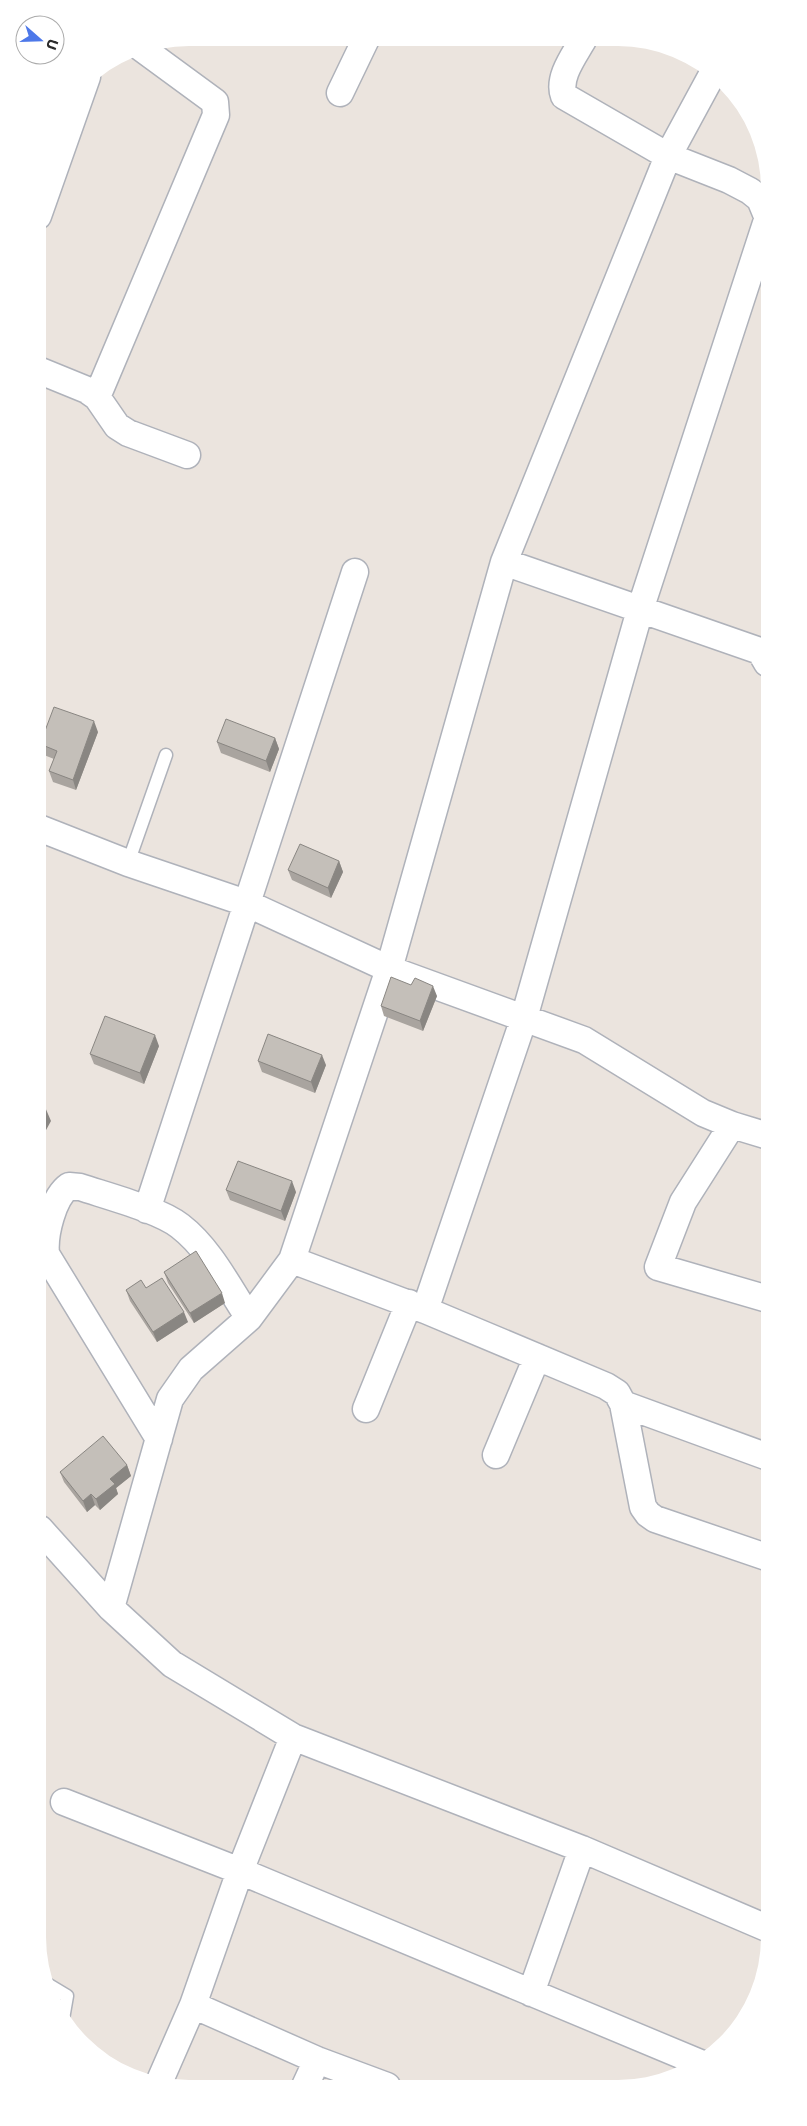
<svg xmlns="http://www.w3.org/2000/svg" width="807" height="2126" viewBox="0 0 807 2126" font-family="Commissioner,sans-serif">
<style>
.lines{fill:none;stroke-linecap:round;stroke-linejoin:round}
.lane-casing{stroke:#afb2ba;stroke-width:15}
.street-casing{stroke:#afb2ba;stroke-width:29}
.lane{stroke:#fff;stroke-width:12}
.street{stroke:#fff;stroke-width:26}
.wall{fill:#a9a49f}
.shaded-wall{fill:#898682}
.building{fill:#c4bfb9;stroke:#898682}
</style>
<rect width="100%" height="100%" fill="#ebe4de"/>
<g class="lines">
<defs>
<path id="lane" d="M128 863 166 755
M47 1984 67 1996 63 2019"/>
<path id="street" d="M583 40C574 56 557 78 564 96L668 156 729 180 750 191 760 199 767 216
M340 93 366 39
M38 216 87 77
M38 370 87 390 97 397 117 426 128 433 187 455
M97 397 216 115 215 102 140 47
M504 562 760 651 767 663
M39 828 128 863 246 903 389 969 584 1040 703 1113 732 1125 768 1136
M732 1125 683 1202 658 1267 768 1299
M147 1210 355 572
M292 1260 425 1310 606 1386 617 1393 623 1404 643 1507 648 1514 655 1519 769 1558
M425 1310 524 1018 640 610 767 220
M623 1404 768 1457
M366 1409 409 1303
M159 1439 46 1254C44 1235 53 1197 69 1186L80 1187C107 1196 160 1210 180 1226 210 1249 229 1288 249 1318
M496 1455 537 1357
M40 1529 111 1608 172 1664 293 1737 582 1849 769 1929
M111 1608 170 1399 191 1369 249 1318 292 1260 389 969 504 562 668 156 713 73
M64 1802 240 1871 700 2063
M531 1993 582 1849
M193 2005 317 2060 387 2086
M158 2085 193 2005 240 1871 293 1737
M305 2086 317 2060"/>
</defs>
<!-- lane casing -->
<use href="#lane" class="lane-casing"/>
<!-- street casing -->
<use href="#street" class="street-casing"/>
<!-- lane -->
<use href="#lane" class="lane"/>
<!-- street -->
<use href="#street" class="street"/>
</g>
<!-- wall -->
<path class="wall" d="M98 732 76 790 53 782 49 771 54 759 44 755 40 744Z
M275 738 279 749 270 772 221 753 217 742Z
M339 861 343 872 331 898 292 880 288 870Z
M411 985 437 996 423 1031 384 1016 381 1006Z
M159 1046 144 1084 94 1064 90 1054Z
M258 1061 326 1065 315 1093 262 1072Z
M226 1190 296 1192 285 1221 230 1200Z
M164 1272 225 1303 194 1323 168 1283Z
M146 1288 188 1322 157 1342 130 1301 126 1290Z
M127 1465 131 1476 116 1488 118 1494 100 1510 95 1505 87 1512 64 1482 60 1472Z"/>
<!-- shaded-wall -->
<path class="shaded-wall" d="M94 721 98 732 76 790 73 780Z
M275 738 279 749 270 772 266 761Z
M339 861 343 872 331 898 328 888Z
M433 986 437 996 423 1031 420 1021Z
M155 1035 159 1046 144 1084 140 1073Z
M322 1055 326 1065 315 1093 311 1082Z
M45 1107 51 1121 39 1143V1118Z
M292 1181 296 1192 285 1221 281 1211Z
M222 1293 225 1303 194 1323 190 1313Z
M184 1312 188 1322 157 1342 153 1332Z
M127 1465 131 1476 116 1488 118 1494 100 1510 96 1499 110 1479Z
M91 1494 95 1505 87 1512 83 1501Z"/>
<!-- building -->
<path class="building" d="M54 707 94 721 73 780 49 771 57 751 40 744Z
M226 719 275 738 266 761 217 742Z
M300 844 339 861 328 888 288 870Z
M391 977 411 985 415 978 433 986 420 1021 381 1006Z
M105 1016 155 1035 140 1073 90 1054Z
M268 1034 322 1055 311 1082 258 1061Z
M39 1103 45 1107 39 1118Z
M238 1161 292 1181 281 1211 226 1190Z
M196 1251 222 1293 190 1313 164 1272Z
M162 1278 184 1312 153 1332 126 1290 141 1280 146 1288Z
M103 1436 127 1465 110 1479 115 1484 96 1499 91 1494 83 1501 60 1472Z"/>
<!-- crop -->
<path d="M0 0H807V2126H0ZM189 46H618A143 143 0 0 1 761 189V1937A143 143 0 0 1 618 2080H189A143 143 0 0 1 46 1937V189A143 143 0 0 1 189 46Z" fill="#fff" fill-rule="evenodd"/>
<!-- north arrow -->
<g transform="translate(40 40) rotate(110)"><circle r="24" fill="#ffffff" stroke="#aaaaaa"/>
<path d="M0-4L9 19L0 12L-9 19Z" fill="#4d78e9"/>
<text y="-8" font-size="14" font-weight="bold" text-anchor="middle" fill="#2b2b2b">U</text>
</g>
</svg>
